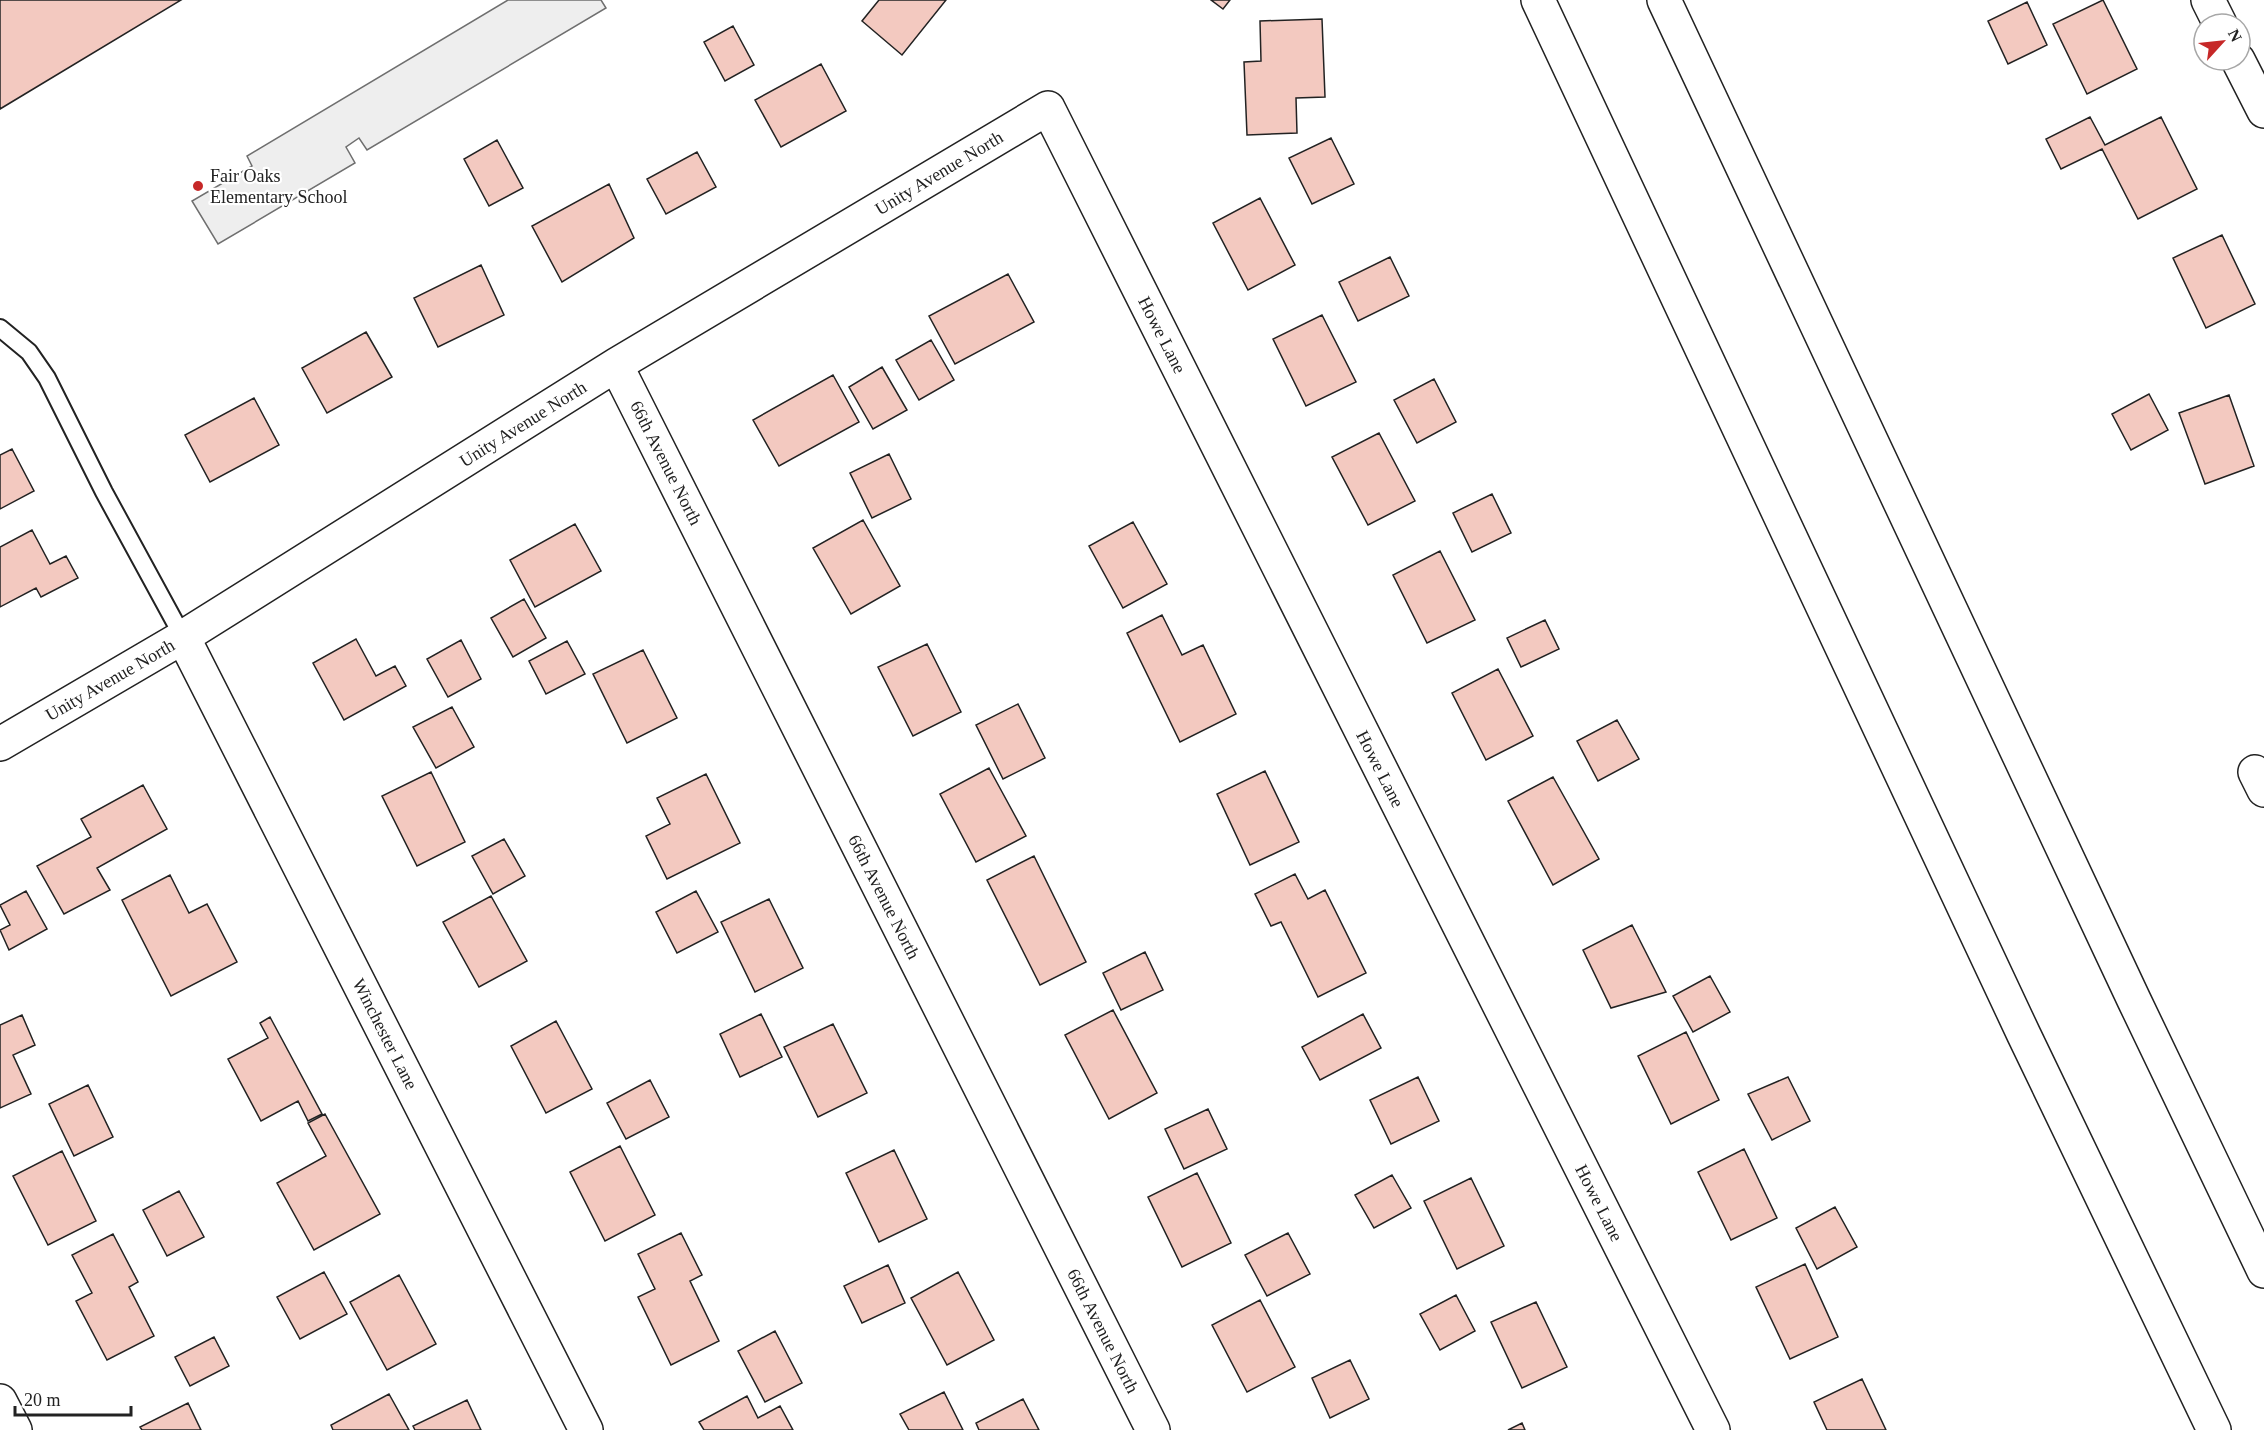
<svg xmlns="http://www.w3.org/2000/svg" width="2264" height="1430" viewBox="0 0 2264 1430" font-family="'Times New Roman',serif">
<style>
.green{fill:#eee;stroke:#6f6f6f;stroke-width:1.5}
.building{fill:#f3c9c0;stroke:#222;stroke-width:1.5}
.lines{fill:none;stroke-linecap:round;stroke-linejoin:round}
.service-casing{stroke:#222;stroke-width:20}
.minor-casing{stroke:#222;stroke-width:36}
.motorway-casing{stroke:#222;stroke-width:36}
.service{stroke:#fff;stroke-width:16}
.minor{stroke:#fff;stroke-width:33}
.motorway{stroke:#fff;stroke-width:33}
.poi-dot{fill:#c62828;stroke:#fff;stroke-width:2}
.labels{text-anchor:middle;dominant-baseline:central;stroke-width:4.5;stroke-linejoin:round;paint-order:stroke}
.street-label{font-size:18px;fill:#222;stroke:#fff}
.poi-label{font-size:18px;fill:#222;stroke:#fff;text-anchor:start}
</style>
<rect width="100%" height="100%" fill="#fff"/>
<!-- green -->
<path class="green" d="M508 0H601L606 8 367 150 359 138 346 147 355 163 218 244 192 201 252 166 247 156Z"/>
<!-- building -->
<path class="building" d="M0 0H181L0 109Z
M879 0H946L902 55 862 21Z
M1211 0H1230L1223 9Z
M2103 0 2137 69 2087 94 2053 24Z
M2027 2 2047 45 2008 64 1988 21Z
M1322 19 1325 97 1296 98 1297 133 1247 135 1244 62 1261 61 1260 21Z
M733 26 754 65 725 81 704 42Z
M821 64 846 111 781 147 755 100Z
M2090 117 2105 145 2161 117 2197 189 2138 219 2102 149 2061 169 2046 139Z
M1331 138 1354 184 1312 204 1289 158Z
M497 140 523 188 489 206 464 159Z
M697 152 716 187 666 214 647 179Z
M609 184 634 238 562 282 532 226Z
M1260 198 1295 265 1248 290 1213 223Z
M2222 235 2255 304 2206 328 2173 258Z
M1390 257 1409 296 1358 321 1339 282Z
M481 265 504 315 438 347 414 298Z
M1008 274 1034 322 955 364 929 316Z
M1322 315 1356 382 1306 406 1273 339Z
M366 332 392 377 327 413 302 368Z
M931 340 954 380 919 400 896 360Z
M882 367 907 410 873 429 849 387Z
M833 375 859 422 779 466 753 420Z
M1434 379 1456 422 1417 443 1394 400Z
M2149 394 2168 430 2131 450 2112 414Z
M2229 395 2254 466 2205 484 2179 413Z
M254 398 279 445 210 482 185 435Z
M1379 433 1415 501 1368 525 1332 457Z
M12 449 34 491 0 509V455Z
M889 454 911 499 872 518 850 473Z
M1492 494 1511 533 1472 552 1453 513Z
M863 520 900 586 851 614 813 548Z
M1133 522 1167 584 1123 608 1089 546Z
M575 524 601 571 535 607 510 560Z
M32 530 50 564 66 556 78 578 41 597 36 588 0 607V547Z
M1440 551 1475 620 1427 643 1393 575Z
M524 599 546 638 513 657 491 618Z
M1162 615 1182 655 1203 645 1236 714 1180 742 1127 633Z
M1545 620 1559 649 1521 667 1507 638Z
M356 639 376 676 395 666 406 686 344 720 313 663Z
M461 640 481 679 448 697 427 659Z
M567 641 585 674 546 694 529 661Z
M927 644 961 712 913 736 878 667Z
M643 650 677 718 627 743 593 674Z
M1498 669 1533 736 1486 760 1452 693Z
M1018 704 1045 758 1003 779 976 725Z
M452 707 474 747 436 768 413 727Z
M1617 720 1639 759 1598 781 1577 741Z
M989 768 1026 836 976 862 940 794Z
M1265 771 1299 842 1250 865 1217 794Z
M431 772 465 842 417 866 382 796Z
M706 774 740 843 667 879 646 836 670 824 657 798Z
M1553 777 1599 859 1553 885 1508 801Z
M143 785 167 829 97 868 110 890 64 914 37 866 91 837 81 819Z
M504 839 525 876 493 894 472 856Z
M1034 856 1086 962 1040 985 987 880Z
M1295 874 1308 899 1325 890 1366 973 1318 997 1281 922 1271 926 1255 894Z
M170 875 189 913 207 904 237 962 171 996 122 900Z
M26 891 47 929 9 950 0 930 10 925 0 905Z
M696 891 718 932 677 953 656 912Z
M491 896 527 961 479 987 443 922Z
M769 899 803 968 755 992 721 922Z
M1632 925 1666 992 1611 1008 1583 950Z
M1145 952 1163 990 1121 1010 1103 973Z
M1710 976 1730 1012 1693 1032 1673 996Z
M1113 1010 1157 1093 1109 1119 1065 1035Z
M761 1014 782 1057 740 1077 720 1034Z
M1363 1014 1381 1048 1320 1080 1302 1047Z
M22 1015 35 1045 13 1055 31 1094 0 1108V1025Z
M270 1017 322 1114 308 1121 298 1101 261 1121 228 1059 268 1038 260 1023Z
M556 1021 592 1089 546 1113 511 1046Z
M833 1024 867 1093 818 1117 784 1047Z
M1686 1032 1719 1100 1671 1124 1638 1056Z
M1418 1077 1439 1121 1391 1144 1370 1100Z
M1788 1077 1810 1121 1772 1140 1748 1094Z
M650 1080 669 1117 626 1139 607 1103Z
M88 1085 113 1137 74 1156 49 1104Z
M1208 1109 1227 1149 1184 1169 1165 1129Z
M325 1114 380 1214 314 1250 277 1183 326 1156 308 1123Z
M620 1146 655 1215 605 1241 570 1172Z
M1744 1149 1777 1218 1731 1240 1698 1172Z
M894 1150 927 1219 879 1242 846 1173Z
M62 1151 96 1221 48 1245 13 1176Z
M1197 1173 1231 1243 1182 1267 1148 1197Z
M1392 1175 1411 1208 1374 1228 1355 1195Z
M1471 1178 1504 1246 1457 1269 1424 1201Z
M179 1191 204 1237 167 1256 143 1210Z
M1835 1207 1857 1247 1817 1269 1796 1228Z
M681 1233 702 1275 690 1281 719 1341 671 1365 638 1297 655 1289 638 1254Z
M1288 1233 1310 1274 1267 1296 1245 1255Z
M113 1234 138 1282 129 1287 154 1336 107 1360 76 1301 92 1293 72 1255Z
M1805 1264 1838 1337 1790 1359 1756 1287Z
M888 1265 905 1303 862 1323 844 1286Z
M324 1272 347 1314 300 1339 277 1297Z
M958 1272 994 1340 947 1365 911 1298Z
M399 1275 436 1344 387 1370 350 1302Z
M1456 1295 1475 1331 1440 1350 1420 1314Z
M1260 1300 1295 1367 1247 1392 1212 1325Z
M1536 1302 1567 1367 1522 1388 1491 1322Z
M775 1331 802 1383 765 1402 738 1351Z
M214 1337 229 1366 190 1386 175 1357Z
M1350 1360 1369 1399 1330 1418 1312 1378Z
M1862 1379 1886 1430H1827L1814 1402Z
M944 1392 963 1430H909L900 1414Z
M389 1394 409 1430H333L331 1425Z
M747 1396 758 1418 780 1406 793 1430H704L699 1422Z
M1023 1399 1039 1430H979L976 1423Z
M467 1400 481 1430H415L413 1426Z
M188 1403 201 1430H142L140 1427Z
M1522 1423 1525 1430H1508Z"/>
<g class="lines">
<defs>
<path id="service" d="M0 328 29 352 47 378 104 492 183 637"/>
<path id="minor" d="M2208 0 2220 24
M2238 60 2264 111
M616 365 1153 1430
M183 637 586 1430
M0 744 183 637 616 365 1048 108 1713 1430
M2255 772 2264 790
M0 1401 15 1430"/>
<path id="motorway" d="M1538 0 2024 1035 2214 1430
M1664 0 2134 1000 2264 1271"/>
</defs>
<!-- service casing -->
<use href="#service" class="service-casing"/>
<!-- minor casing -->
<use href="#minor" class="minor-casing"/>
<!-- motorway casing -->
<use href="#motorway" class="motorway-casing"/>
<!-- service -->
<use href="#service" class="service"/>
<!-- minor -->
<use href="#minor" class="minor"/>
<!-- motorway -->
<use href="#motorway" class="motorway"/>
</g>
<!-- markers -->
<circle class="poi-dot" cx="198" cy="186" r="6"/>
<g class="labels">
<!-- street labels -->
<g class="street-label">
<text transform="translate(939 173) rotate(-31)">Unity Avenue North</text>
<text transform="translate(1162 335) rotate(63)">Howe Lane</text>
<text transform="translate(523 424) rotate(-32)">Unity Avenue North</text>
<text transform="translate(666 463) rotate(63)">66th Avenue North</text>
<text transform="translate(110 680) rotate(-30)">Unity Avenue North</text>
<text transform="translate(1380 769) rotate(63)">Howe Lane</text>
<text transform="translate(884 897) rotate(63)">66th Avenue North</text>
<text transform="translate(385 1034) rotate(63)">Winchester Lane</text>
<text transform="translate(1599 1203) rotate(63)">Howe Lane</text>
<text transform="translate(1103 1331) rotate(63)">66th Avenue North</text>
</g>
<!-- poi labels -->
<g class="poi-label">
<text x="210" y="176">Fair Oaks<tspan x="210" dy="21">Elementary School</tspan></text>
</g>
</g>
<!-- north arrow -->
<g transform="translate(2222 42) rotate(63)"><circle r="28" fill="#ffffff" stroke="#a7a7a7" stroke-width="1.5"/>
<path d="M0-4.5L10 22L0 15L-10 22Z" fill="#c62828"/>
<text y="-9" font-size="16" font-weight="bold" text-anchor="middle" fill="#222222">N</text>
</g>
<!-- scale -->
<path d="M15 1406v9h116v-9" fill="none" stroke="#222222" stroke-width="3"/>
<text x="24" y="1406" font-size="18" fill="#222222" stroke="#ffffff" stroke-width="4.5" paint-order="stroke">20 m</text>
</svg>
